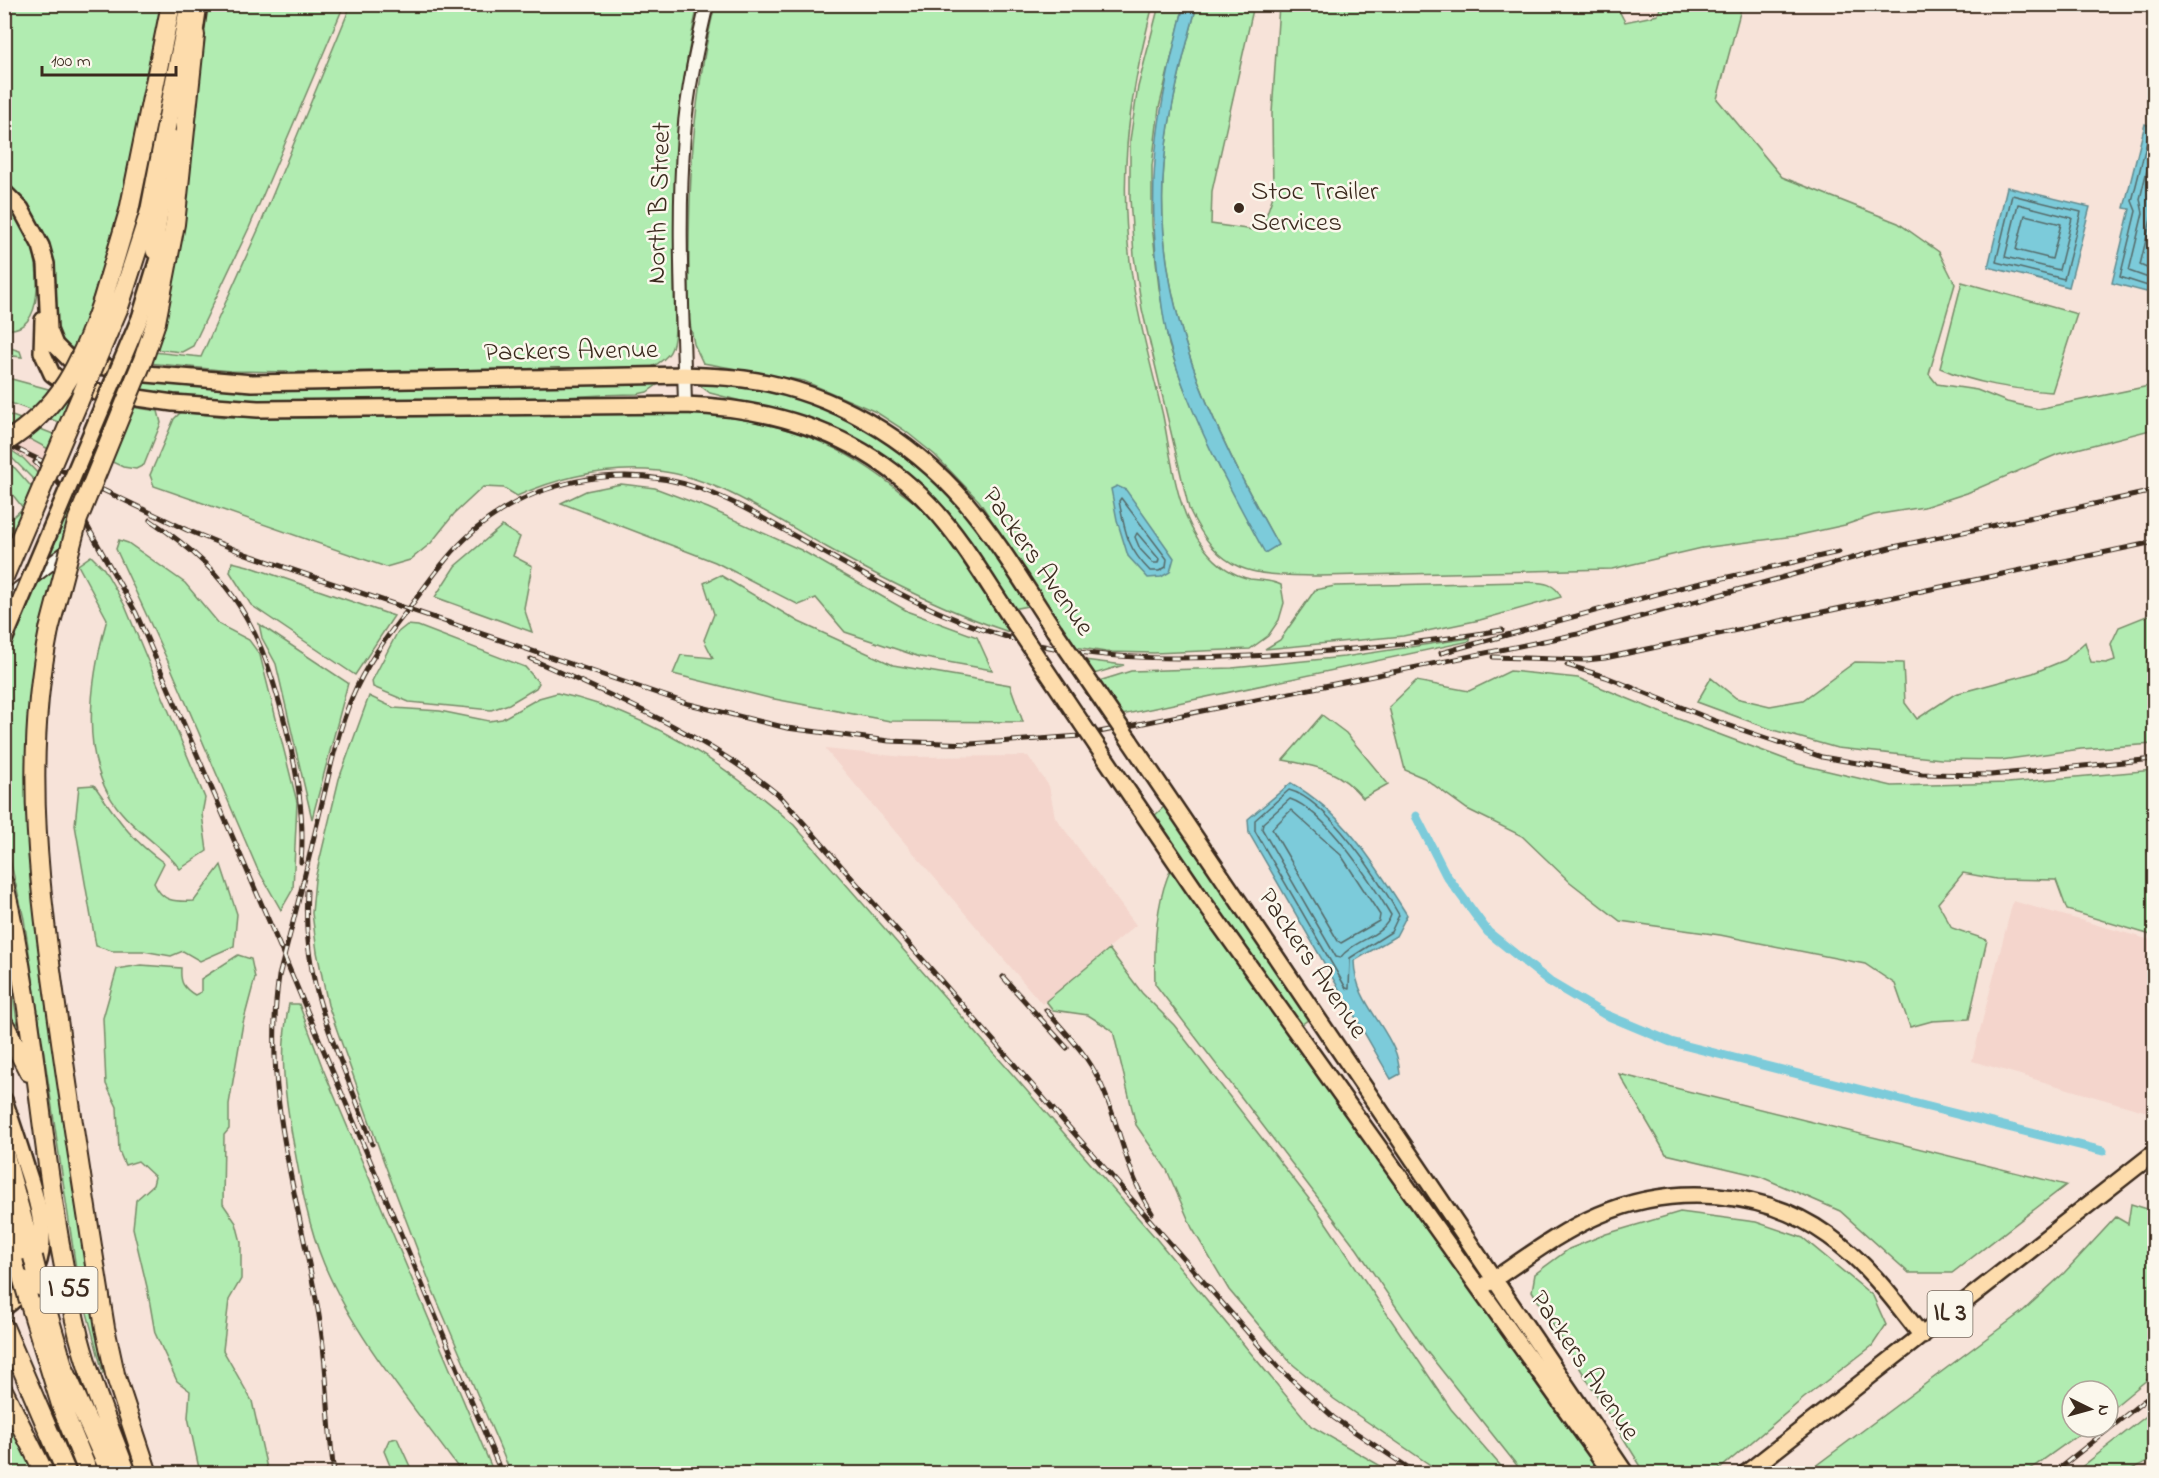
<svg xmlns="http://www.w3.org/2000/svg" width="2159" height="1478" viewBox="0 0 2159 1478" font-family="'Indie Flower',sans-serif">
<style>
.built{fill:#f4d5cc}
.green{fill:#b1ecb1;stroke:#768b68;stroke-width:1.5}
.water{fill:#7ccbda;stroke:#628b8f;stroke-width:1.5}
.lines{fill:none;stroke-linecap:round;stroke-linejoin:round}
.shore{stroke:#556a69;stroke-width:1.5}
.canal{stroke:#7ccbda;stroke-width:9}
.minor-casing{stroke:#3b2a1e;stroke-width:16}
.major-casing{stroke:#3b2a1e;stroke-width:20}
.highway-casing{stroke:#3b2a1e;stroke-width:22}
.minor{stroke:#fbf7ec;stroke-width:12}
.major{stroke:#fddcac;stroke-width:15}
.highway{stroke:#fddcac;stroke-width:18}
.rail-casing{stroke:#3b2a1e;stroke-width:5}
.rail{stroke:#fbf7ec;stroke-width:3;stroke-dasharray:9;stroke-linecap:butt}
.major-bridge-casing{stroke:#3b2a1e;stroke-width:20;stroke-linecap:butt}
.highway-bridge-casing{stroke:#3b2a1e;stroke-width:22;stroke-linecap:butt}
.major-bridge{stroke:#fddcac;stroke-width:15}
.highway-bridge{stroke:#fddcac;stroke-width:18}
.poi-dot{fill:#3b2a1e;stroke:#fbf7ec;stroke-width:2}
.labels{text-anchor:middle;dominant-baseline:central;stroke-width:5;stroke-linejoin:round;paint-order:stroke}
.shield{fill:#fbf7ec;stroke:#75685c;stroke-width:1.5}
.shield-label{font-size:26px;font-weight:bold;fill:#3b2a1e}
.poi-label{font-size:27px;fill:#3b2a1e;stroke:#fbf7ec;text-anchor:start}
.street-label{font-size:27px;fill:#3b2a1e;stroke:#fbf7ec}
</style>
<rect width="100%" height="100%" fill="#f7e3d9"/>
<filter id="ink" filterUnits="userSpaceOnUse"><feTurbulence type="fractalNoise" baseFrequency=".0167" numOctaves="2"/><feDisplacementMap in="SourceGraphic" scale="12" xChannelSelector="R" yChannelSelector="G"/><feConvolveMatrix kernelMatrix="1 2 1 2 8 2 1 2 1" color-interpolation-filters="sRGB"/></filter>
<g filter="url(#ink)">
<!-- built -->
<path class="built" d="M26 437 52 451 40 476 9 449Z
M87 465 92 468 75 512 70 505Z
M825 749 904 757 1028 756 1049 786 1055 817 1136 925 1042 1004Z
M2013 901 2154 941V1114L1972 1061Z"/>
<!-- green -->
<path class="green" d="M4 5H163L121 214 75 350C47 335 58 306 54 279 50 259 22 211 12 190L5 184Z
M206 5H344L249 228 193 346 182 352 154 349 179 253Z
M351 5H698C672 118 672 213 675 329 674 350 670 357 652 367L293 372 231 371 148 363 153 352 201 357 259 228Z
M715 5H1153C1127 103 1117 182 1133 283 1140 328 1153 372 1163 416 1172 461 1176 513 1205 549 1216 563 1232 575 1250 579 1261 580 1271 580 1281 585L1284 603 1279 620 1268 636 1250 649 1154 653 1106 652 1075 647 979 501 935 455 904 430 876 412 804 381 703 363 694 344 689 318C688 209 689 112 715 5Z
M1159 5H1184L1159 108 1152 166V225L1159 288 1169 345 1184 388 1221 471 1278 545C1212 427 1152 303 1164 164 1169 109 1183 57 1197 5H1254L1212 191 1211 224 1261 231 1273 196 1272 113 1279 5H1616L1625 22 1658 15 1661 5H1742L1717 99 1782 177 1898 223 1939 252 1955 284 1929 374 1937 384 1977 390 2007 402 2038 409 2154 385V429L2058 454 1967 493 1924 507 1874 515 1845 525 1795 536 1702 548 1612 569 1320 576C1252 575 1221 577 1189 509L1142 309 1134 256 1130 198V140L1138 87Z
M4 200C15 212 24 223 30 238 39 263 47 335 4 329Z
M1962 282 2077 314 2052 392C2013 389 1976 384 1940 368Z
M4 346 20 351 22 357 5 355Z
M4 377 52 390 32 411 5 401Z
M142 379 654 383 657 385 647 392 638 394C594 394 550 399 506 400 383 403 259 405 137 391Z
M698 384C787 378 895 432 952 498 981 532 1004 570 1028 606L1013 609 983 563 844 435 803 417 710 393Z
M67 394 75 396 63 424 48 418Z
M131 407 158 411 161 423 144 465 136 469 123 467 108 460Z
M181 412 225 417 304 418 691 413C769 419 832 437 893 486 903 495 916 502 925 512 957 549 982 592 1009 632 945 611 886 581 828 548 776 519 719 478 659 471 609 466 562 476 517 496L504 488 483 487 454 514 431 543 410 560 386 567 154 486 150 475 174 419Z
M4 413 23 420 12 427 5 423Z
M38 428 58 436 52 451 26 437Z
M9 449 24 459 40 476 38 484 11 457 5 454Z
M5 462 15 468 35 491 5 556 7 544 5 524 23 508 5 485Z
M621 484 655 488 708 508 801 550 909 612 977 637 992 670 920 657 845 632 816 598 799 605 715 562 561 503 586 491Z
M70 505 75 512 65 545 47 559Z
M502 526 520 537 513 556 532 566 524 608 532 632 435 597 455 566Z
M119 540 128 543 185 583 220 625 249 640 260 655 297 802 293 889 281 910 257 868 171 668 116 549Z
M91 556 104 569 125 606 205 798 202 814 207 851 180 869C163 847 138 833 121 812 77 762 91 677 107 619L78 565Z
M232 562 248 566 394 616 355 675 251 605 230 572Z
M58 567 30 729 107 1370 103 1373 77 1275 24 919 5 839V657L38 579Z
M720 575 799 622 893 665 1010 685 1023 722 890 721 769 698 673 674 681 655 713 658 704 640 714 614 704 583Z
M1524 582C1540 583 1554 581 1561 597L1480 620 1403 636 1265 649 1280 640 1315 590 1335 586Z
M2154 613V744L2081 749 2001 760 1941 759 1837 748 1773 730 1697 702 1711 678 1736 698 1770 706 1803 700 1855 662 1903 663 1905 703 1917 719 1955 694 2033 673 2065 660 2085 642 2091 662 2106 663 2115 660 2111 644 2119 627Z
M259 624 348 683 312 819 276 664 262 638Z
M407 625 418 626 525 667 539 683 536 688 509 704 491 710 409 702 373 687 372 681 397 633Z
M1470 638V641L1122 715 1099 681 1131 671 1232 668 1344 657Z
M1084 660 1124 665 1094 674Z
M1510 671 1578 678 1665 714 1798 764 1892 786 2008 783 2154 770V936L2067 910 2056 880 1996 879 1963 873 1938 903 1952 928 1987 940 1969 1019 1932 1021 1910 1027 1895 984 1865 964 1720 935 1620 921 1570 882 1522 836 1467 809 1424 778 1405 770 1389 707 1416 681 1469 691Z
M557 693C647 712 727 765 794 825L1154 1236 1311 1426 1393 1473H511L433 1291 384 1162 328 1005 317 952 312 913 315 879 339 779 369 696 394 708 440 711 489 721 502 719 539 698Z
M1322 715 1346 733 1388 784 1363 798C1338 769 1319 767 1283 760Z
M94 785C118 819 129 838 164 863L154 883C162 902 175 902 194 901L221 865 237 914 234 946 200 961 183 951 171 956 143 951H112L96 946 75 825 79 786Z
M1165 806 1309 1019 1301 1025 1154 816Z
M1171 869C1245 978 1330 1080 1404 1189 1470 1284 1531 1382 1602 1473H1523L1424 1348 1357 1249 1155 984C1154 950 1156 900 1171 869Z
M5 939 6 947 18 1027 5 1009Z
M1109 949 1142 993 1174 1025 1316 1208 1451 1409 1507 1473H1442L1334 1399 1290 1362 1229 1290 1192 1228 1167 1170 1136 1125 1113 1031 1088 1015 1053 1010 1046 1001Z
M238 955 251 959 255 978 243 1023 229 1104V1129L224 1135 223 1204 236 1223 241 1242V1279L229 1300 223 1350 252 1401 268 1473H200L188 1417 190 1391 177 1381 155 1333 147 1287 133 1228 136 1200 153 1185 155 1177 138 1161 125 1165 119 1151 117 1107 106 1084 103 1018 117 969 141 965 181 968C180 982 183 988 195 995L201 992V979Z
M289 1004H299L323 1069 494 1473H462C415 1408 355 1338 324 1264 307 1223 300 1179 292 1135 284 1089 279 1051 289 1004Z
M1619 1074 2066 1185 1952 1273H1909L1840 1211 1759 1176 1666 1154Z
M2131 1204 2154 1211V1374L2108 1412V1391H2072V1427H2089L2025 1473H1806L2023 1311 2064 1273 2116 1217 2128 1224Z
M1680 1212 1756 1222 1803 1238 1873 1296 1886 1325 1872 1346 1804 1398 1715 1473H1645L1532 1291 1535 1274 1569 1249 1606 1234Z
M2154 1410V1458L2124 1473H2074Z
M4 1412 35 1473H5Z
M397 1438 413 1473H393L384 1451 389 1440Z"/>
<!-- water -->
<path class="water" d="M1184 5H1197C1183 57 1169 109 1164 164 1152 303 1212 428 1278 545L1265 553C1229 487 1191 419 1170 346 1163 324 1161 298 1158 274 1146 172 1159 103 1184 5Z
M2145 124 2154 127V294L2112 283 2130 209 2124 208Z
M2007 187 2090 207 2069 287 1988 267Z
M1117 486 1126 490 1174 558 1170 572 1161 577 1148 578 1128 556 1117 520 1111 489Z
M1291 783C1344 813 1375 864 1407 915L1396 936 1354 961C1355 998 1381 1019 1395 1051 1398 1057 1399 1067 1400 1074L1391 1079 1249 833 1248 819Z"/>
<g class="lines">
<!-- shore -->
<path class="shore" d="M2154 132 2149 134 2132 201 2136 211 2120 277 2154 288
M2154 141 2140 199 2143 213 2129 271 2154 280
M2154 180 2150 198 2152 215 2140 265 2154 271
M2012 195 2081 212 2064 279 1996 262Z
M2018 204 2072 218 2059 270 2005 257Z
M2025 215 2061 224 2052 259 2016 250Z
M1121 498 1167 559 1166 567 1159 571H1150C1127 548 1125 532 1119 501Z
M1137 533 1159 559 1158 563H1153L1140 549 1135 537Z
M1289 790C1328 800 1380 881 1399 915L1391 932 1350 958 1349 989 1346 988 1255 831V820Z
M1290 799C1326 811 1372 883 1391 915 1384 937 1353 940 1340 958L1336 957 1262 829 1263 823Z
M1291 810 1341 855 1380 915 1379 921 1341 943 1338 941 1272 829Z"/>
<!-- canal -->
<path class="canal" d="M1416 816 1446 875 1488 932 1550 982 1604 1014 1671 1042 2103 1151"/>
<defs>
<path id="minor" d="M685 405C683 315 677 225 684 135 687 91 697 47 707 4
M4 600 71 548"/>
<path id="major" d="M193 46 199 4
M4 192 21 209 41 246 46 264 49 330 55 345 70 360 135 373 252 383 685 375C704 376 724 376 744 379 830 390 910 438 966 503 999 542 1026 588 1054 630
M154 251 172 138
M140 318 163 242
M43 320 42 352 52 374 63 382 96 392 173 403 258 409 685 405C779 408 865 436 931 506 963 540 987 583 1013 621
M1130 741 1626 1474
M1097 746 1195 890 1612 1474
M4 1100C12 1123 20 1147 27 1170 45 1224 56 1269 4 1308
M1487 1284C1523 1260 1559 1232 1599 1215 1672 1183 1764 1189 1829 1236 1867 1263 1894 1300 1922 1336
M1745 1474 2154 1153"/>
<path id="highway" d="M102 302 129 211 171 4
M119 307 150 211 189 8
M156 322 175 224 195 35
M49 630C22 764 40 895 59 1027 73 1128 89 1228 105 1328L115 1374 148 1474
M4 884C39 1033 42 1188 79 1337 91 1383 110 1429 127 1474
M4 1024 29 1072
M4 1152 33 1257
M4 1209 23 1280
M40 1286 64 1369 111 1474
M29 1301 62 1408 89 1474
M4 1327 67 1474
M4 1392 45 1474"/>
</defs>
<!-- minor casing -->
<use href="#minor" class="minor-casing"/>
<!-- major casing -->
<use href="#major" class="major-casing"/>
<!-- highway casing -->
<use href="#highway" class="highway-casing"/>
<!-- minor -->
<use href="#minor" class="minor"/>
<!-- major -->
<use href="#major" class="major"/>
<!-- highway -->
<use href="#highway" class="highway"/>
<defs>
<path id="rail" d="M4 443 187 530 246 554 689 704 787 728 889 741 971 744 1080 736 1578 634 1889 548 2154 491
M35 462 55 479 75 504 136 613 284 956 502 1474
M150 520C237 578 260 628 286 727 297 772 305 816 301 862
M1441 653 1679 588 1839 552
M1493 657 1586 660 1605 658 2154 542
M531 659C617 698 708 736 781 797L1278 1367 1334 1418 1418 1474
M1567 665 1606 677 1713 720 1822 757 1922 774 1991 775 2154 759
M307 891C301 992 341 1052 372 1144
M1003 977 1067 1048
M1046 1010C1065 1032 1087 1054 1099 1080 1120 1123 1125 1172 1152 1213
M334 1474C327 1419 328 1364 318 1310 298 1198 262 1090 279 976 294 920 308 863 321 807 330 771 337 734 351 700 365 665 387 636 410 607 427 584 444 559 465 539 526 480 620 461 701 489 735 501 768 521 800 539 867 576 932 616 1007 637 1087 660 1168 660 1250 656 1335 652 1418 644 1502 630
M2052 1474 2154 1393"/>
</defs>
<!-- rail casing -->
<use href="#rail" class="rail-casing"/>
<!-- rail -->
<use href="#rail" class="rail"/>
<defs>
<path id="major-bridge" d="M1013 621 1097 746
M1054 630 1130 741
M4 640 140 318"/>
<path id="highway-bridge" d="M4 443C61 408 81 363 102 302
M4 577 119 307
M49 630 78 519 143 360 156 322
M33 1257 40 1286
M23 1280 29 1301"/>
</defs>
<!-- major-bridge casing -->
<use href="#major-bridge" class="major-bridge-casing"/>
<!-- highway-bridge casing -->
<use href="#highway-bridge" class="highway-bridge-casing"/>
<!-- major-bridge -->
<use href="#major-bridge" class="major-bridge"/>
<!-- highway-bridge -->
<use href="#highway-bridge" class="highway-bridge"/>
</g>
</g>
<!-- markers -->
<circle class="poi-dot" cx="1239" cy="208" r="6"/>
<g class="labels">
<!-- shield labels -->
<g class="shield">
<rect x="40.5" y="1267" width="57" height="46" rx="4.5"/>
<rect x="1927.5" y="1291" width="45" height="46" rx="4.5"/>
</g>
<g class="shield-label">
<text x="69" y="1290">I 55</text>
<text x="1950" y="1314">IL 3</text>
</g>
<!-- poi labels -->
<g class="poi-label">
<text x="1251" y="192">Stoc Trailer<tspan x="1251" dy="31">Services</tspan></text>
</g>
<!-- street labels -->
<g class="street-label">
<text transform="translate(660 203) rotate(-88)">North B Street</text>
<text transform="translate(571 352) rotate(-1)">Packers Avenue</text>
<text transform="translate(1037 562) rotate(55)">Packers Avenue</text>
<text transform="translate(1312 964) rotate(56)">Packers Avenue</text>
<text transform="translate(1584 1366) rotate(56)">Packers Avenue</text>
</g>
</g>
<!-- margin -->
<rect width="2159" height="1478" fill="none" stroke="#fbf7ec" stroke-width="24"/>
<rect x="12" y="12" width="2135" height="1454" fill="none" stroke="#3b2a1e" stroke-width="2" filter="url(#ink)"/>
<!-- north arrow -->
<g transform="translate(2090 1409) rotate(95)"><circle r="28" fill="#fbf7ec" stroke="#aea59a" stroke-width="1.5"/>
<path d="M0-4.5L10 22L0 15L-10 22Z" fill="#3b2a1e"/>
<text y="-9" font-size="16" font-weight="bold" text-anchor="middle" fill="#3b2a1e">N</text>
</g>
<!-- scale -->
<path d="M42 66v9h134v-9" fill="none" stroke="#3b2a1e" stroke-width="3"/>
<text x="51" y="66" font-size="18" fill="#3b2a1e" stroke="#fbf7ec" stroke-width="4.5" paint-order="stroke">100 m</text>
</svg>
